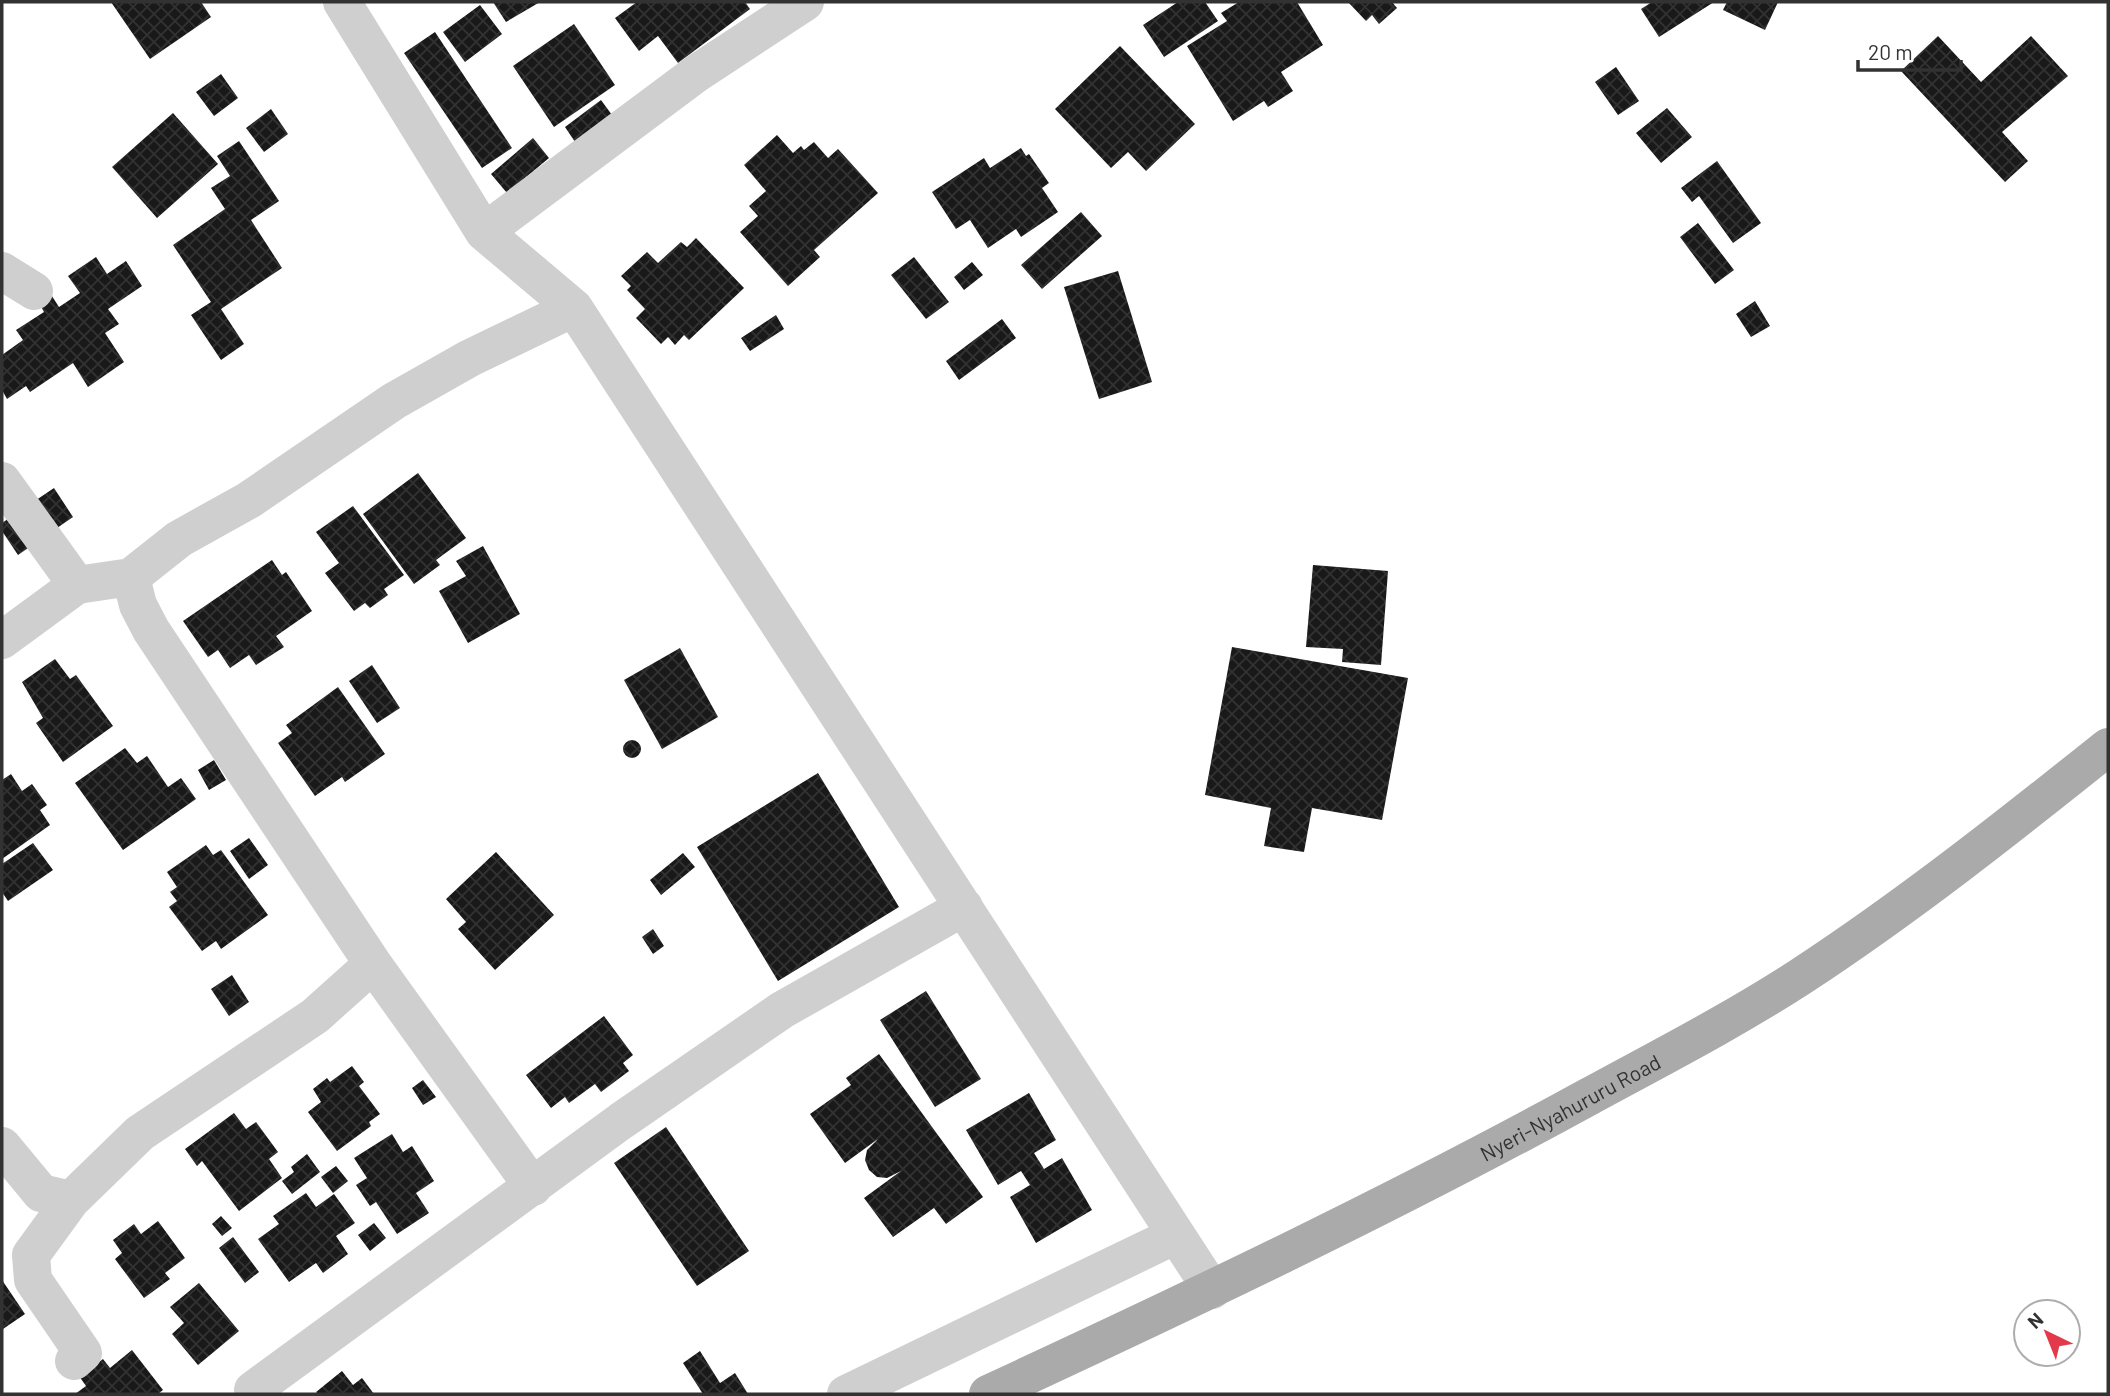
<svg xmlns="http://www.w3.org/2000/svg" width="2110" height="1396" viewBox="0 0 2110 1396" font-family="Barlow,sans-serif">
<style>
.building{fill:url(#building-cross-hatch)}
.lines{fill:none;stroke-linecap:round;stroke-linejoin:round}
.minor{stroke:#cfcfcf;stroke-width:38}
.major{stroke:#aaa;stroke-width:38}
.labels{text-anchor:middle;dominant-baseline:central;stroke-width:7;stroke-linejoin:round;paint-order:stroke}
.street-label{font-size:21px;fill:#323232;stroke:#fff}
</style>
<defs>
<pattern id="building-cross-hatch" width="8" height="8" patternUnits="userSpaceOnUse" patternTransform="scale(1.75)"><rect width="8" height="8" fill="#191919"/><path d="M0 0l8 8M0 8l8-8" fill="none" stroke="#323232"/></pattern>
</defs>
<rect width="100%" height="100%" fill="#fff"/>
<!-- building -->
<path class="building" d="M111 2H201L211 17 150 59Z
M493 2H540L506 22Z
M637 2H745L750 9 678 63 658 36 639 51 615 18Z
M1178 2H1205L1218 21 1164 57 1143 25Z
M1239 2H1297L1323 45 1281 72 1293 91 1268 107 1264 101 1233 121 1187 46 1227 21 1221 13Z
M1348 2H1392L1397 8 1379 24 1372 15 1366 21Z
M1652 2H1714L1659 37 1641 9Z
M1727 2H1778L1765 30 1723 10Z
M480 5 502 34 465 62 443 32Z
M574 24 615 85 554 127 513 66Z
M435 32 512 148 482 168 404 53Z
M1938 36 1981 82 2031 36 2068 76 2002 132 2028 161 2005 182 1901 71Z
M1120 46 1195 124 1146 171 1128 152 1111 168 1055 109Z
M1616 67 1639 101 1618 115 1595 82Z
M221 74 238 98 214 116 196 92Z
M601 100 612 115 575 142 565 127Z
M1667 108 1692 137 1661 163 1636 133Z
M271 109 288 134 264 152 246 128Z
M173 113 218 164 157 218 112 167Z
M777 135 793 153 801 146 804 150 814 142 828 158 838 149 878 193 814 250 820 257 788 286 740 232 758 216 749 206 766 191 744 165Z
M533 138 549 158 507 193 491 174Z
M239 141 279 201 251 220 282 268 221 309 244 344 221 360 191 315 211 302 173 245 225 209 211 188 230 176 217 156Z
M1021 148 1026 156 1029 154 1049 183 1042 188 1058 212 1021 237 1016 229 988 248 970 220 956 229 932 192 984 158 990 168Z
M1717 161 1761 223 1733 243 1699 196 1692 202 1681 188Z
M1081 212 1102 236 1042 289 1021 265Z
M1698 223 1734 270 1715 284 1680 237Z
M696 238 744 288 689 340 684 335 675 345 668 337 661 344 636 318 645 309 627 290 631 286 621 276 647 252 658 263 681 242 687 247Z
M96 257 107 274 126 261 142 286 108 309 119 324 105 333 124 362 88 387 73 363 30 392 26 386 7 399 2 390V355L23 340 16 330 44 312 38 301 50 293 59 307 80 293 68 276Z
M914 257 949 302 926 319 891 275Z
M972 262 983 275 964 290 954 277Z
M1118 271 1152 382 1099 399 1064 287Z
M1755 301 1770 326 1751 337 1736 314Z
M776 315 784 329 750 351 741 338Z
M1002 319 1016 338 959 380 946 361Z
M418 473 466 538 436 560 440 565 414 584 363 514Z
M54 488 73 517 18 555 2 531V523Z
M353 506 404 575 384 589 388 595 370 608 365 603 354 611 325 573 339 563 316 532Z
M483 546 520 614 468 643 439 591 466 576 456 561Z
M272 560 282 575 286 572 312 611 276 636 284 647 256 665 249 655 230 668 218 650 208 657 183 621Z
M1313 565 1388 571 1381 665 1342 662 1343 649 1306 647Z
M1232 647 1408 678 1382 820 1312 808 1304 852 1264 846 1271 808 1205 795Z
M680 648 718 717 662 749 624 680Z
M55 659 70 679 76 675 113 726 63 762 36 723 43 718 22 682Z
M372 665 400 708 377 723 349 681Z
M338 687 385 754 345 782 342 777 315 796 278 743 292 733 286 725Z
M623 749a9 9 0 1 1 18 0a9 9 0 1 1-18 0Z
M125 748 137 763 147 756 168 787 181 778 196 799 123 850 75 783Z
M214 760 226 780 209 790 198 770Z
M818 773 899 907 778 981 697 847Z
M11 774 22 791 32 784 47 805 40 810 50 825 2 859V780Z
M249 838 268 865 249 879 230 851Z
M33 843 53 870 8 901 2 892V864Z
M206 845 213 855 221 850 268 915 221 949 216 941 202 951 169 907 177 901 170 892 177 887 167 872Z
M496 852 554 915 495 970 458 929 466 922 446 899Z
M683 853 695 867 661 895 650 880Z
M653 929 664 946 653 954 642 937Z
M232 975 249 1002 229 1016 211 989Z
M926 991 981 1079 935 1107 880 1020Z
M604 1016 633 1055 623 1063 629 1071 601 1092 595 1084 569 1103 565 1097 551 1108 526 1075Z
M879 1054 983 1197 946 1224 934 1208 893 1237 864 1198 901 1171 887 1178 877 1177 869 1170 865 1160 867 1150 878 1139 845 1163 810 1114 851 1085 846 1078Z
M352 1066 364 1082 359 1086 380 1114 369 1122 371 1126 337 1151 308 1112 321 1102 313 1089 327 1078 330 1082Z
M423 1080 436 1097 423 1105 412 1088Z
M1029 1093 1056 1140 1034 1153 1044 1169 1062 1158 1092 1210 1036 1243 1010 1197 1030 1185 1021 1171 998 1185 966 1130Z
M234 1113 246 1129 256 1122 278 1152 269 1159 282 1178 239 1211 202 1161 197 1166 185 1149Z
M666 1127 749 1251 697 1286 614 1163Z
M392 1134 403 1152 412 1146 434 1181 416 1193 429 1213 397 1234 376 1202 370 1206 356 1185 367 1178 354 1158Z
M307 1154 320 1172 292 1194 282 1181 294 1172 291 1167Z
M336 1166 348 1181 333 1193 321 1177Z
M306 1193 316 1207 334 1194 355 1223 336 1236 348 1254 323 1273 316 1263 289 1282 258 1239 279 1224 273 1216Z
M221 1216 232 1228 222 1236 212 1224Z
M158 1221 185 1258 165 1273 170 1279 144 1298 115 1259 122 1253 113 1240 134 1224 141 1234Z
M374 1223 386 1238 370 1251 358 1235Z
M233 1237 259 1272 245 1283 219 1248Z
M2 1280 25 1314 3 1329 2 1326Z
M199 1283 239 1331 198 1365 172 1334 184 1323 170 1307Z
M132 1350 163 1390 158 1394H75L86 1386 79 1376 103 1359 110 1368Z
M700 1351 720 1383 735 1373 748 1394H703L683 1363Z
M342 1371 353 1385 362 1378 374 1394H318L316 1392Z"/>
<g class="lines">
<!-- minor -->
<path class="minor" d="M342 2 484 232 574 308 1212 1290
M484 232 697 73 805 2
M2 271 34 291
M2 481 77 585
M2 640 77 585 131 577
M2 1146 41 1193 71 1200
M533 1187 373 964 151 630 138 605 131 577 179 539 249 500 394 401 470 358 574 308
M74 1361 83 1353 33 1280 31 1255 71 1200 140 1133 315 1016 373 964
M253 1390 621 1121 782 1010 964 907
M846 1394 1176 1235"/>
<!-- major -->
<path class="major" id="s1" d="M988 1394C1191 1300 1393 1204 1590 1096 1660 1058 1732 1021 1800 977 1907 907 2008 827 2108 747"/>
</g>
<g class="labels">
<!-- street labels -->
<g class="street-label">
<text stroke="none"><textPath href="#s1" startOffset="649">Nyeri-Nyahururu Road</textPath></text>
</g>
</g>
<!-- border -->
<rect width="2110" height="1396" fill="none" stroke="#323232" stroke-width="7"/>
<!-- north arrow -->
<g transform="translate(2047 1333) rotate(317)"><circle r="33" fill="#ffffff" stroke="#adadad" stroke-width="2"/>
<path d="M0-5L12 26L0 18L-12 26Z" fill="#e33a4b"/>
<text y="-10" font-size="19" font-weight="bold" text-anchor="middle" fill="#323232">N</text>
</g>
<!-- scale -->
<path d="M1858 60v10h103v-10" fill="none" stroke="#323232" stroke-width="3.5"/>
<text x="1868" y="60" font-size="21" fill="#323232" stroke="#ffffff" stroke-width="5" paint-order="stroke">20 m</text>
</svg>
